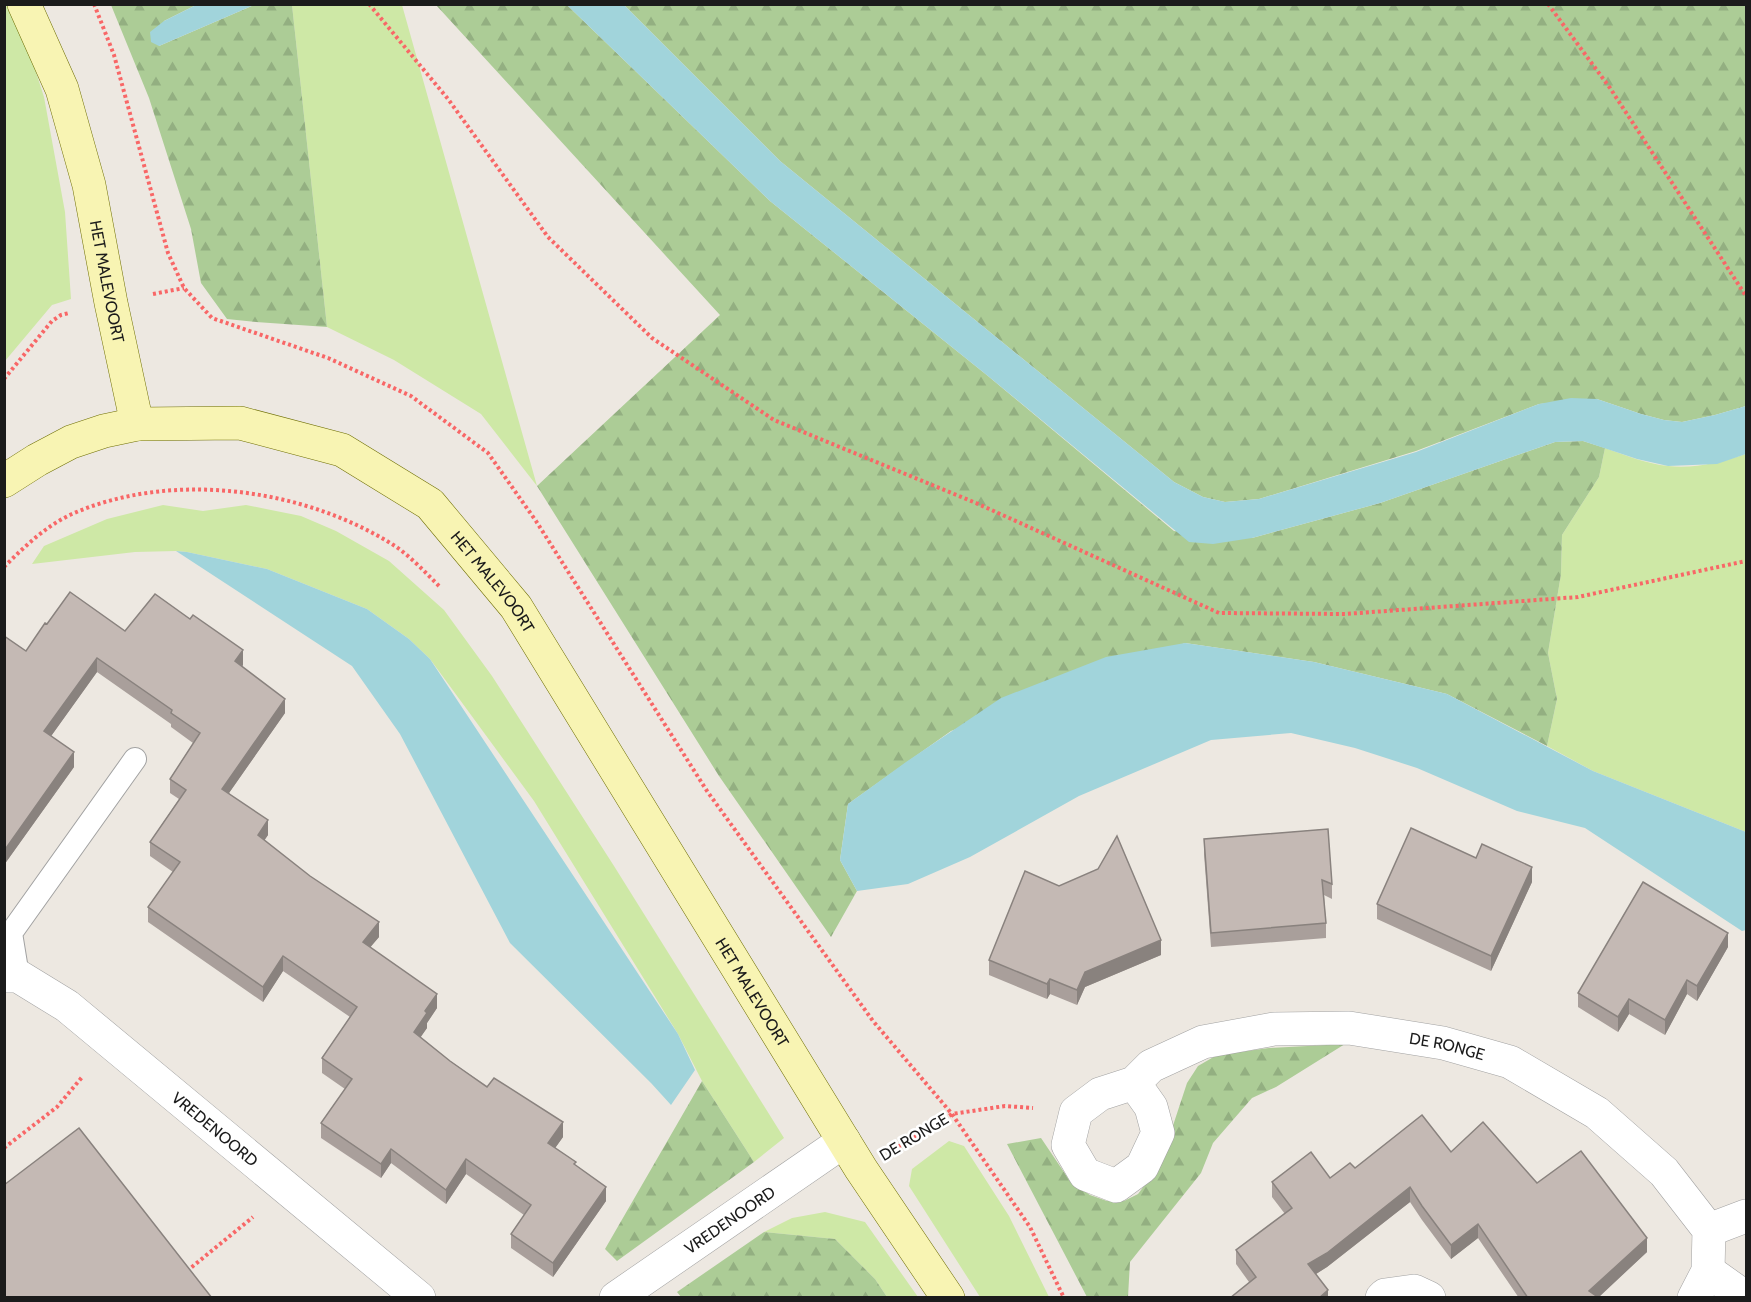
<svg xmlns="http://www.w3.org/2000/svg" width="1751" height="1302" viewBox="0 0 1751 1302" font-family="Cabin,sans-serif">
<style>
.grass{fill:#cee8a6}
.forest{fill:url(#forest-firs)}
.water{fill:#a1d4db}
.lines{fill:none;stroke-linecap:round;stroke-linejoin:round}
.lane-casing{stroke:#a2a2a2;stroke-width:24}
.street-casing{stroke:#a2a2a2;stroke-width:34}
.secondary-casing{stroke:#6f6f05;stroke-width:34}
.path{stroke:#f86767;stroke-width:4;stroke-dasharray:3 3;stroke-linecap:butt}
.lane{stroke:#fff;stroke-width:22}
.street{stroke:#fff;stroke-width:33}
.secondary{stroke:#f8f4b3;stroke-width:33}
.wall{fill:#a99f9b}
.shaded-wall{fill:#89827e}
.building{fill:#c4b9b4;stroke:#89827e;stroke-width:1.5}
.labels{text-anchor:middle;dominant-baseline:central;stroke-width:5;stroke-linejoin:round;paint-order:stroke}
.street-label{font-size:16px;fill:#1b1b1b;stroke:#fff}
</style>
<defs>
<pattern id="forest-firs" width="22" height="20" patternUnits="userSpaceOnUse" patternTransform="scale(1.5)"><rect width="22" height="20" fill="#accc96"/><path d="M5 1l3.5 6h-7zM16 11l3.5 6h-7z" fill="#93af81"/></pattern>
</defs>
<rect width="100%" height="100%" fill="#ede8e1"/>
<!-- grass -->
<path class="grass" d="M14 4 44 97 65 212 71 299 52 305 5 361 4 5Z
M292 5H402L537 486 481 414 394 360 327 327Z
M1605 448C1625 455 1647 464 1668 466 1695 469 1721 462 1746 454V832L1593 771 1547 746 1557 699 1548 653 1561 574 1562 535 1599 477Z
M163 505 203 511 246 505 301 516 336 531 389 561 444 610 492 676 614 866 784 1138 754 1162 702 1081 678 1034 534 801 430 659 409 639 367 609 267 569 187 552 176 551 135 552 32 564 44 546 107 519Z
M949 1141 964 1146 1009 1216 1049 1297H980L909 1186 912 1169Z
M825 1212 865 1222 918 1297H887L875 1279 835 1239 764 1232 792 1218Z"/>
<!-- forest -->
<path class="forest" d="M111 5H196L164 21 159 46 254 5H292L327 327 256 322 227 319 201 283 191 229 149 98Z
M436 5H567L770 201 988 376 1174 531 1252 538 1380 503 1555 442 1583 441 1605 448 1599 477 1562 535 1561 574 1548 653 1557 699 1547 746 1447 694 1314 662 1185 643 951 731 848 804 840 860 857 891 831 937 719 776 537 486 720 315Z
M624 5H1746V406L1715 415 1682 422 1664 420 1641 414 1597 399 1539 404 1416 451 1259 499 1225 502 1203 497 1174 482 780 161Z
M1345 1044 1276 1087 1252 1098 1213 1143 1201 1173 1130 1262 1128 1297H1087L1007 1144 1041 1138 1070 1181 1090 1195 1107 1201H1124L1138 1194 1160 1165 1187 1083 1198 1066 1217 1055 1269 1048Z
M702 1081 754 1162 617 1261 605 1249Z
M764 1232 835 1239 875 1279 887 1297H681L677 1292Z"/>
<!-- water -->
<path class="water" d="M196 5H254L159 46 151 42 150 32 164 21Z
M567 5H624L780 161 1174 482 1203 497 1225 502 1259 499 1416 452 1539 404 1571 398 1597 399 1641 414 1664 420 1682 422 1715 415 1746 406V454L1717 464 1668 466 1637 459 1583 441 1555 442 1380 503 1252 538 1213 544 1189 542 988 376 770 201Z
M176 551 187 552 267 569 367 609 409 639 430 659 678 1034 695 1070 671 1105 651 1083 510 943 400 734 352 666Z
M1185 643 1314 662 1447 694 1593 771 1746 832V930L1742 931 1585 828 1517 811 1417 768 1355 748 1291 733 1211 740 1079 796 970 857 908 884 857 891 840 860 848 804 906 762 1001 698 1106 657Z"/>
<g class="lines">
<defs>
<path id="lane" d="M18 976 11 933 135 759"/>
<g id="street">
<path id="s1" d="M4 976H18L67 1006 419 1298"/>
<path id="s2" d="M1134 1083 1151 1107 1158 1133 1142 1167 1116 1186 1085 1174 1068 1145 1076 1112 1100 1094 1134 1083 1151 1066 1203 1042 1274 1029 1349 1028 1443 1043 1510 1062 1597 1113 1664 1172 1709 1230 1708 1271 1694 1298"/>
<path d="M1709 1230 1746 1216"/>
<path d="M1708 1271 1742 1295 1746 1297"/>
<path id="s3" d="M616 1298 844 1141"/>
<path d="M1382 1298 1385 1295 1414 1291 1429 1298"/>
</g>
<g id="secondary">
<path id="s4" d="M24 4 62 89 89 185 111 303 137 424"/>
<path id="s5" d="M4 481 37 460 71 442 104 431 137 424 240 423 342 450 430 504 516 607 861 1169 948 1298"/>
</g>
</defs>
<!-- lane casing -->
<use href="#lane" class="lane-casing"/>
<!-- street casing -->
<use href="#street" class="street-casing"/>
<!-- secondary casing -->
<use href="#secondary" class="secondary-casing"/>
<!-- path -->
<path class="path" d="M94 4 114 55 168 253 184 288 212 318 328 358 411 396 488 453 536 521 707 791 873 1021 952 1114 1030 1227 1064 1298
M369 4 448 99 548 237 652 338 774 420 976 503 1219 613 1345 614 1578 597 1746 561
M1548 4 1610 88 1746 296
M153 294 184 288
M4 379 52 321 61 315 69 313
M4 567C25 546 46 526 72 514 172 470 304 488 395 546 411 557 425 572 439 586
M898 1147 952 1114 1005 1106 1033 1108
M4 1148 57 1107 83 1076
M187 1271 253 1217"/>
<!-- lane -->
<use href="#lane" class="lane"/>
<!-- street -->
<use href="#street" class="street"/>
<!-- secondary -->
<use href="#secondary" class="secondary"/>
</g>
<!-- wall -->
<path class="wall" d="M190 619 243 665 242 666 285 713 229 793 268 835 264 840 379 937 370 947 437 1008 427 1023V1028L420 1037 450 1061 563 1137 555 1148 576 1166 606 1201 553 1277 511 1248V1234L524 1215 466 1174 446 1204 391 1163 381 1178 321 1138V1123L345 1089 322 1073V1058L350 1017 283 971 263 1002 148 922V907L173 872 150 856V842L179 799 170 793V779L193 743 171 727V724L97 672 51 736 74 767 4 865V636L26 651 47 624 125 631Z
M1328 829 1332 884V899L1324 895 1326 923V938L1211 947 1204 854V839Z
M1476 858 1532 882 1491 971 1377 919V904Z
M1728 947 1697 1001 1687 994 1665 1035 1629 1014 1618 1032 1578 1007V993Z
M1161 955 1085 987 1077 1005 1050 994 1047 999 989 975V960Z
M1451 1152 1537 1183 1647 1252 1598 1297 1599 1298H1519L1478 1238 1451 1259 1422 1220 1410 1202 1327 1267 1316 1274 1328 1298 1249 1282 1236 1264V1250L1285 1214 1272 1197V1182L1330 1178 1355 1168Z"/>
<!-- shaded-wall -->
<path class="shaded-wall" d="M243 650V665L235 676V661Z
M97 658V672L44 746V731Z
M285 699V713L222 803V789Z
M74 752V767L4 865V851Z
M268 820V835L258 850V835Z
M1532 867V882L1491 971V956Z
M379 922V937L363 956V942Z
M1728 933V947L1697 1001V986Z
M1161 940V955L1085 987 1077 1005V990L1085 972Z
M283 956V971L263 1002V987Z
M1050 979V994L1047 999V984Z
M1687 980V994L1665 1035V1020Z
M437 994V1008L427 1023V1028L414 1047V1032L425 1011Z
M1629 999V1014L1618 1032V1017Z
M563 1122V1137L548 1158V1143Z
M391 1149V1163L381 1178V1164Z
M466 1159V1174L446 1204V1190Z
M606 1187V1201L553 1277V1263Z
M1410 1187V1202L1327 1267 1308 1279V1264Z
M1478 1224V1238L1451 1259V1245Z
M1647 1238V1252L1598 1298 1589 1291Z
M1328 1290V1298H1319Z"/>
<!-- building -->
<path class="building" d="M70 592 125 631 155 594 190 619 193 615 243 650 235 661 285 699 222 789 268 820 258 835 310 876 379 922 363 942 437 994 425 1011 427 1013 414 1032 450 1061 487 1087 494 1078 563 1122 548 1143 576 1162 574 1164 606 1187 553 1263 511 1234 531 1205 466 1159 446 1190 391 1149 381 1164 321 1123 352 1079 322 1058 357 1007 283 956 263 987 148 907 180 862 150 842 186 790 170 779 200 733 171 713 172 710 97 658 44 731 74 752 4 851V636L26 651 45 623 47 624Z
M1411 828 1476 858 1482 844 1532 867 1491 956 1377 904Z
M1328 829 1332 884 1322 880 1326 923 1211 933 1204 839Z
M1117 836 1161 940 1085 972 1077 990 1050 979 1047 984 989 960 1025 871 1059 886 1098 869Z
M1643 882 1728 933 1697 986 1687 980 1665 1020 1629 999 1618 1017 1578 993Z
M1422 1115 1451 1152 1483 1122 1537 1183 1581 1151 1647 1238 1589 1291 1599 1298H1528L1478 1224 1451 1245 1422 1206 1410 1187 1327 1253 1308 1264 1328 1290 1319 1298H1230L1256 1277 1236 1250 1292 1208 1272 1182 1311 1152 1330 1178 1350 1163 1355 1168Z
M79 1128 212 1298H4V1185Z"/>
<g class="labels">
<!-- street labels -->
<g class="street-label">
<text stroke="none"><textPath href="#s4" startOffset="291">HET MALEVOORT</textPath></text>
<text stroke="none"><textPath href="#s5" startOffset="558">HET MALEVOORT</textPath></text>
<text stroke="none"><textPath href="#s5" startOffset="1044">HET MALEVOORT</textPath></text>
<text stroke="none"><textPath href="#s2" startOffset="621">DE RONGE</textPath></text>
<text stroke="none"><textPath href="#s1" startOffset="264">VREDENOORD</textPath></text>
<text transform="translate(914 1137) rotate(-31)">DE RONGE</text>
<text stroke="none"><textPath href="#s3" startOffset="138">VREDENOORD</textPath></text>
</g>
</g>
<!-- border -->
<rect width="1751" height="1302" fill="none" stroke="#1b1b1b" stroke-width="12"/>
</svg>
